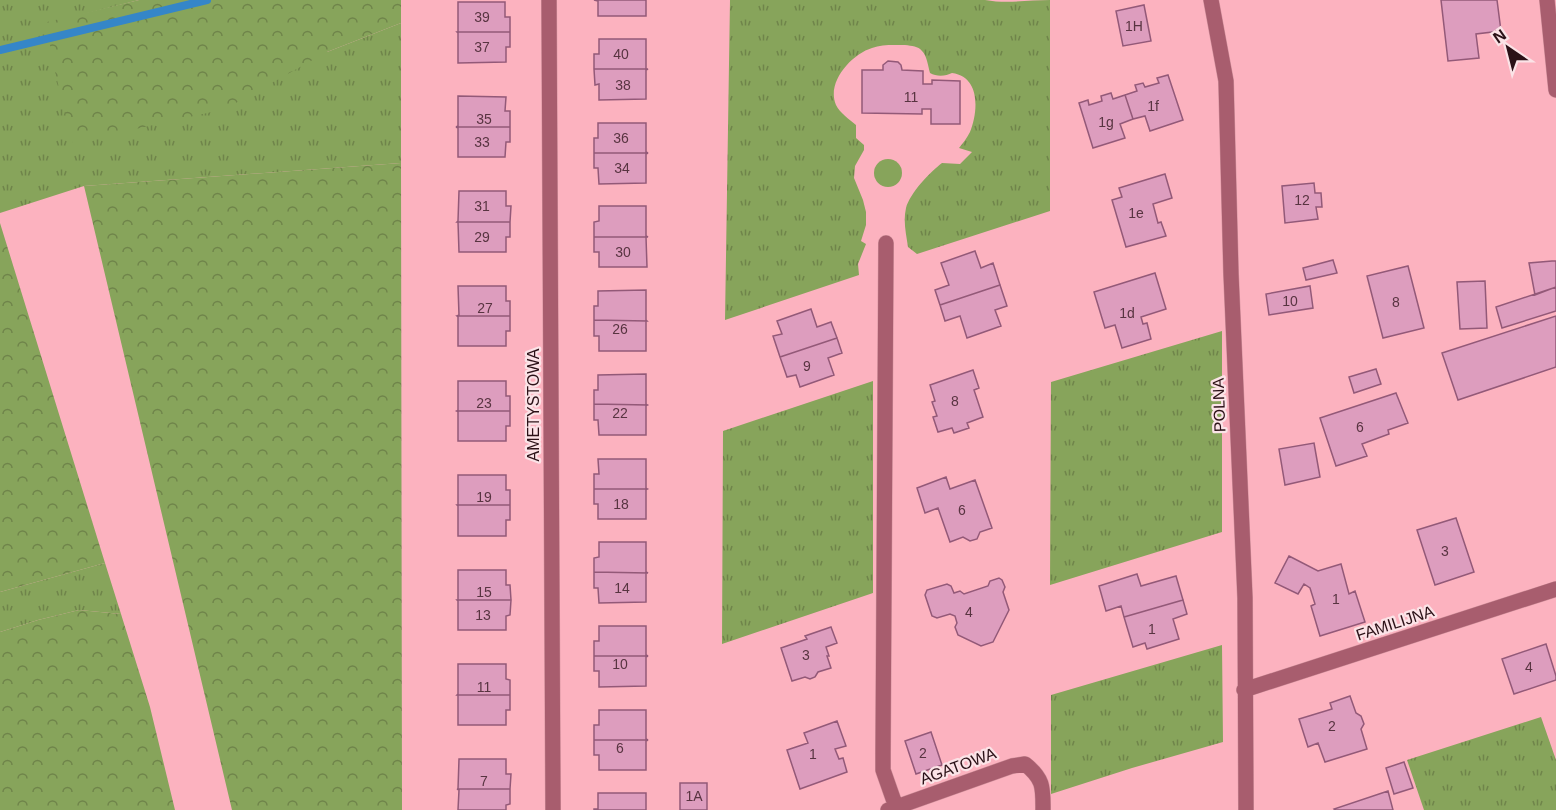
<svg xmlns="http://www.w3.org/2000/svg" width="1556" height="810" viewBox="0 0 1556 810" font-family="Arial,sans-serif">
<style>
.grass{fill:url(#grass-tufts)}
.forest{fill:url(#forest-crowns)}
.garden{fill:#87a45b}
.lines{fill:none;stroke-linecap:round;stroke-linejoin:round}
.stream{stroke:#3586c8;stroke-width:8}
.building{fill:#dd9dbe;stroke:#935978;stroke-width:1.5}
.minor-casing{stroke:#d2929d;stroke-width:16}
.minor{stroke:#a85d6e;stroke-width:15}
.labels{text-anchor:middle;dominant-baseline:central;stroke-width:4.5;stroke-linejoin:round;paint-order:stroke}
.number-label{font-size:14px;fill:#583441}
.street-label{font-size:16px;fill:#2b1117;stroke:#fbe3e7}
</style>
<defs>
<pattern id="grass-tufts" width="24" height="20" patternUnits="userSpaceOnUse" patternTransform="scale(1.5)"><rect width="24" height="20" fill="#87a45b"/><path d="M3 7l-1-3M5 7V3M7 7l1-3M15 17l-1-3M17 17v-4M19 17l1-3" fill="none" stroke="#6f844a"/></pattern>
<pattern id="forest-crowns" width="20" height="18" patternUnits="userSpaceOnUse" patternTransform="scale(1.5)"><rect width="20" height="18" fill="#87a45b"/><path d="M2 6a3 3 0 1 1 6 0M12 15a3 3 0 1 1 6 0" fill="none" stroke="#6f844a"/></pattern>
</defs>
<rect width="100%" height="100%" fill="#fcb2bf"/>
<!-- grass -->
<path class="grass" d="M0 0H139L48 23 327 52 401 23V163L84 186 0 213Z
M730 0H985C1007 4 1028 0 1050 0V211L917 254 908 247C906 234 903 221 906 208 910 193 930 172 942 163L960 164 972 152 959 148C963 143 967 138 970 132 978 112 981 77 952 73 946 76 937 77 930 73 928 66 927 56 922 51 918 46 912 46 905 45 895 45 882 44 872 48 852 54 826 82 836 105 840 113 849 119 856 125V138L864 145V150L855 166 854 178 863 200 866 212V225L861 241 866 244 858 264 859 275 725 320Z
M1222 331V532L1050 585 1051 382Z
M873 381V593L722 644 723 431Z
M105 563 121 614 79 610 38 620 0 632V592Z
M1222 645 1223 742 1132 768 1051 794V695Z
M1541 717 1556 760V810H1424L1407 760Z"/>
<!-- forest -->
<path class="forest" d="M139 0H401V23L327 52 225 109 73 143 52 60 47 22Z
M401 163 402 810H232L84 186Z
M0 223 105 563 0 592Z
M79 610 121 614 150 707 175 810H0V632L38 620Z"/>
<!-- garden -->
<path class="garden" d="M874 173a14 14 0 1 1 28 0a14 14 0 1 1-28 0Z"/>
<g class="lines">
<!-- stream -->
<path class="stream" d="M0 50 207 0"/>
</g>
<!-- building -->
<path class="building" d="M594 0H646V16H598V1Z
M1441 0H1497L1501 31 1476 34 1479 58 1448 61Z
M458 2H505V17H510V32H457H458Z
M1144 5 1151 41 1123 46 1116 11Z
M457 32H510V47H506V62L458 63V33Z
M599 39H646V69H648H594V54H599Z
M888 61 898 62 901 65 902 70 923 71V84H932V80L960 81V124H931V109H922V114L862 113V70H883V65Z
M594 69H648L646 70V99L599 100V84L595 85Z
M1168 75 1183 120 1150 131 1145 116 1133 119 1125 95 1137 91 1135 85 1143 83 1145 87 1159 83 1157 78Z
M1111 93 1113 99 1125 95 1133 119 1120 124 1125 138 1093 148 1079 103 1088 100 1089 105 1102 101 1101 96Z
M458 96 506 97 505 111H510V127H456L458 126Z
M598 123H646V152L648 153H594V138H598Z
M456 127H510V142H506L505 157H458V128Z
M594 153H648L646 154V183L599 184 598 168H594Z
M1165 174 1172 198 1153 204 1158 223 1161 222 1166 236 1126 247 1112 200 1122 197 1119 188Z
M1314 183 1315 193H1321L1322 207H1316L1318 219 1285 223 1282 186Z
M459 191H506V206H511L510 222H457L458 221Z
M599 206H646V236L648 237H594V222L599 221Z
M457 222H510V237H506V252H459L458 222Z
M594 237H648H646L647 267H599V252H594Z
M975 251 981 268 993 263 1000 285 940 305 935 290 949 285 941 263Z
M1333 260 1337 273 1306 280 1303 268Z
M1552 261H1556V287L1535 295 1529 263Z
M1408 266 1424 328 1383 338 1367 276Z
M1155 273 1166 309 1141 317 1143 324 1147 323 1151 339 1122 348 1115 325 1105 328 1094 292Z
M1485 281 1487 328 1460 329 1457 282Z
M1000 285 1007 306 995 310 1001 326 967 338 960 316 945 321 940 305Z
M458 286H506V301H510V316H457L459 315Z
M1310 286 1313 308 1269 315 1266 294Z
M1556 287V311L1502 328 1496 307Z
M646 290V320L647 321 594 320V306H598V291Z
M811 309 817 327 831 322 837 338 780 357 773 336 782 334 777 321Z
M457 316H510V331H506V346H458V317Z
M1556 316V367L1458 400 1442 353Z
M594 320 647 321H646V351H599V336H594Z
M837 338 842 353 828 358 834 375 800 387 796 375 787 377 780 357Z
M1376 369 1381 384 1354 393 1349 377Z
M973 370 979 388 974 390 983 417 967 423 969 428 954 433 952 428 938 432 933 417 937 416 932 402 935 401 930 385Z
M646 374V404L647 405 594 404V390H598V375Z
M458 381H506V396H510V411H457L458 410Z
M1396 393 1408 423 1388 430 1389 434 1362 444 1367 456 1336 466 1320 418Z
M594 404 647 405 646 406V435H599L598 420H594Z
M457 411H510V426H506V441H458V412Z
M1314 443 1320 477 1285 485 1279 449Z
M598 459H646V488L647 489H594V474H599Z
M458 475H506V490H510V505H457H458Z
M946 477 950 489 975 480 992 528 980 532 977 539 970 541 963 537 950 542 938 508 925 513 917 488Z
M594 489H647L646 490V519H598V504H594Z
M457 505H510V520H506V536H458V506Z
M1456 518 1474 572 1435 585 1417 530Z
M599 542H646V572L648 573 594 572V558L599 557Z
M1289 556 1318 571 1341 564 1349 594 1355 591 1365 622 1320 636 1311 606 1315 604 1310 588 1304 584 1298 594 1275 583Z
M458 570H506V585H510L511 600H457H458Z
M594 572 648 573H646V602L599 603 598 588H594Z
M1137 574 1141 586 1176 576 1183 600 1124 617 1121 606 1106 611 1099 586Z
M999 578 1002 580 1005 587 1003 592 1009 610 993 642 981 646 958 635 955 627 957 623 955 616 950 614 937 618 932 616 925 595 927 590 947 584 951 586 954 593 960 591 964 594 988 586 990 581Z
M457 600H511L510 615 506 616V630H458V601Z
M1183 600 1187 614 1173 619 1179 639 1147 649 1145 643 1133 647 1124 617Z
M599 626H646V655L648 656H594V641H599Z
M831 627 837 643 826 647 829 656H827L831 668 818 672 815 677 810 679 805 677 792 681 781 648 807 639 805 636Z
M1546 644 1556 676V680L1514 694 1502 659Z
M594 656H648L646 657V686L599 687V671H594Z
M458 664H506V679L510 680V695H457L458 694Z
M457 695H510V710H506V725H458V695Z
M1350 696 1356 713 1361 716 1364 724 1361 729 1367 749 1325 762 1318 743 1308 747 1299 719 1332 709 1330 703Z
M599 710H646V739L648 740H594V725H599Z
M837 721 846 746 835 749 839 759 843 758 847 772 800 789 787 750 808 743 804 733Z
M931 732 942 765 916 774 905 741Z
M594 740H648L646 741V770H599V755H594Z
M459 759H506V774H511L510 789H457H458Z
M1404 762 1413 788 1394 794 1386 768Z
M680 783H707V810H680Z
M457 789H510V804L506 805V810H458L459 790Z
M1388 791 1393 810H1335L1334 809Z
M598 793H646V810H594V809H598Z"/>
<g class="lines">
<defs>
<path id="minor" d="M549 0 553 810
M1211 0 1226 81 1231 274 1245 598 1246 810
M1547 0 1556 90
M886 243 883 754V770L896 807
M1244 690 1556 589
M888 810 1012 766 1025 764C1044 779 1043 788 1043 810"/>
</defs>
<!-- minor casing -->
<use href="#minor" class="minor-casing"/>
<!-- minor -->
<use href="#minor" class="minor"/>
</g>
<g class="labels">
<!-- number labels -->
<g class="number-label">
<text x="482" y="17">39</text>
<text x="1134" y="26">1H</text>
<text x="482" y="47">37</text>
<text x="621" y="54">40</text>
<text x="623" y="85">38</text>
<text x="911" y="97">11</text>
<text x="1153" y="106">1f</text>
<text x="484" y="119">35</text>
<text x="1106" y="122">1g</text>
<text x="621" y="138">36</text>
<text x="482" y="142">33</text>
<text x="622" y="168">34</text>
<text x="1302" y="200">12</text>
<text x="482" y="206">31</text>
<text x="1136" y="213">1e</text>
<text x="482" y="237">29</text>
<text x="623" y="252">30</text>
<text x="1290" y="301">10</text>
<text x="1396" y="302">8</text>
<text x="485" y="308">27</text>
<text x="1127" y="313">1d</text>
<text x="620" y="329">26</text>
<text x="807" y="366">9</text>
<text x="955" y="401">8</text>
<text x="484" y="403">23</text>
<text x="620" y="413">22</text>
<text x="1360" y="427">6</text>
<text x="484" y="497">19</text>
<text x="621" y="504">18</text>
<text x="962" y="510">6</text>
<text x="1445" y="551">3</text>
<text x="622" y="588">14</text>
<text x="484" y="592">15</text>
<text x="1336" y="599">1</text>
<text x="969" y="612">4</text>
<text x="483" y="615">13</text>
<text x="1152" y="629">1</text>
<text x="806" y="655">3</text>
<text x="620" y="664">10</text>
<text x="1529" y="667">4</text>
<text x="484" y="687">11</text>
<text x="1332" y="726">2</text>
<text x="620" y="748">6</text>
<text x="923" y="753">2</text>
<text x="813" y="754">1</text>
<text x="484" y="781">7</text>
<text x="694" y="796">1A</text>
</g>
<!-- street labels -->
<g class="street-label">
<text transform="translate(533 405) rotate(-90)">AMETYSTOWA</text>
<text transform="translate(1219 405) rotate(-92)">POLNA</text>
<text transform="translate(1395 623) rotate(-18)">FAMILIJNA</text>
<text transform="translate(958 766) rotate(-20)">AGATOWA</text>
</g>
</g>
<!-- north arrow -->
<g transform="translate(1508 48) rotate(325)" stroke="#fbe3e7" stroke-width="4.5" paint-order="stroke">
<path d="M0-4.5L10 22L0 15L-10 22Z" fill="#2b1117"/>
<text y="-9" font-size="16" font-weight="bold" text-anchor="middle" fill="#2b1117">N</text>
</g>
</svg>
